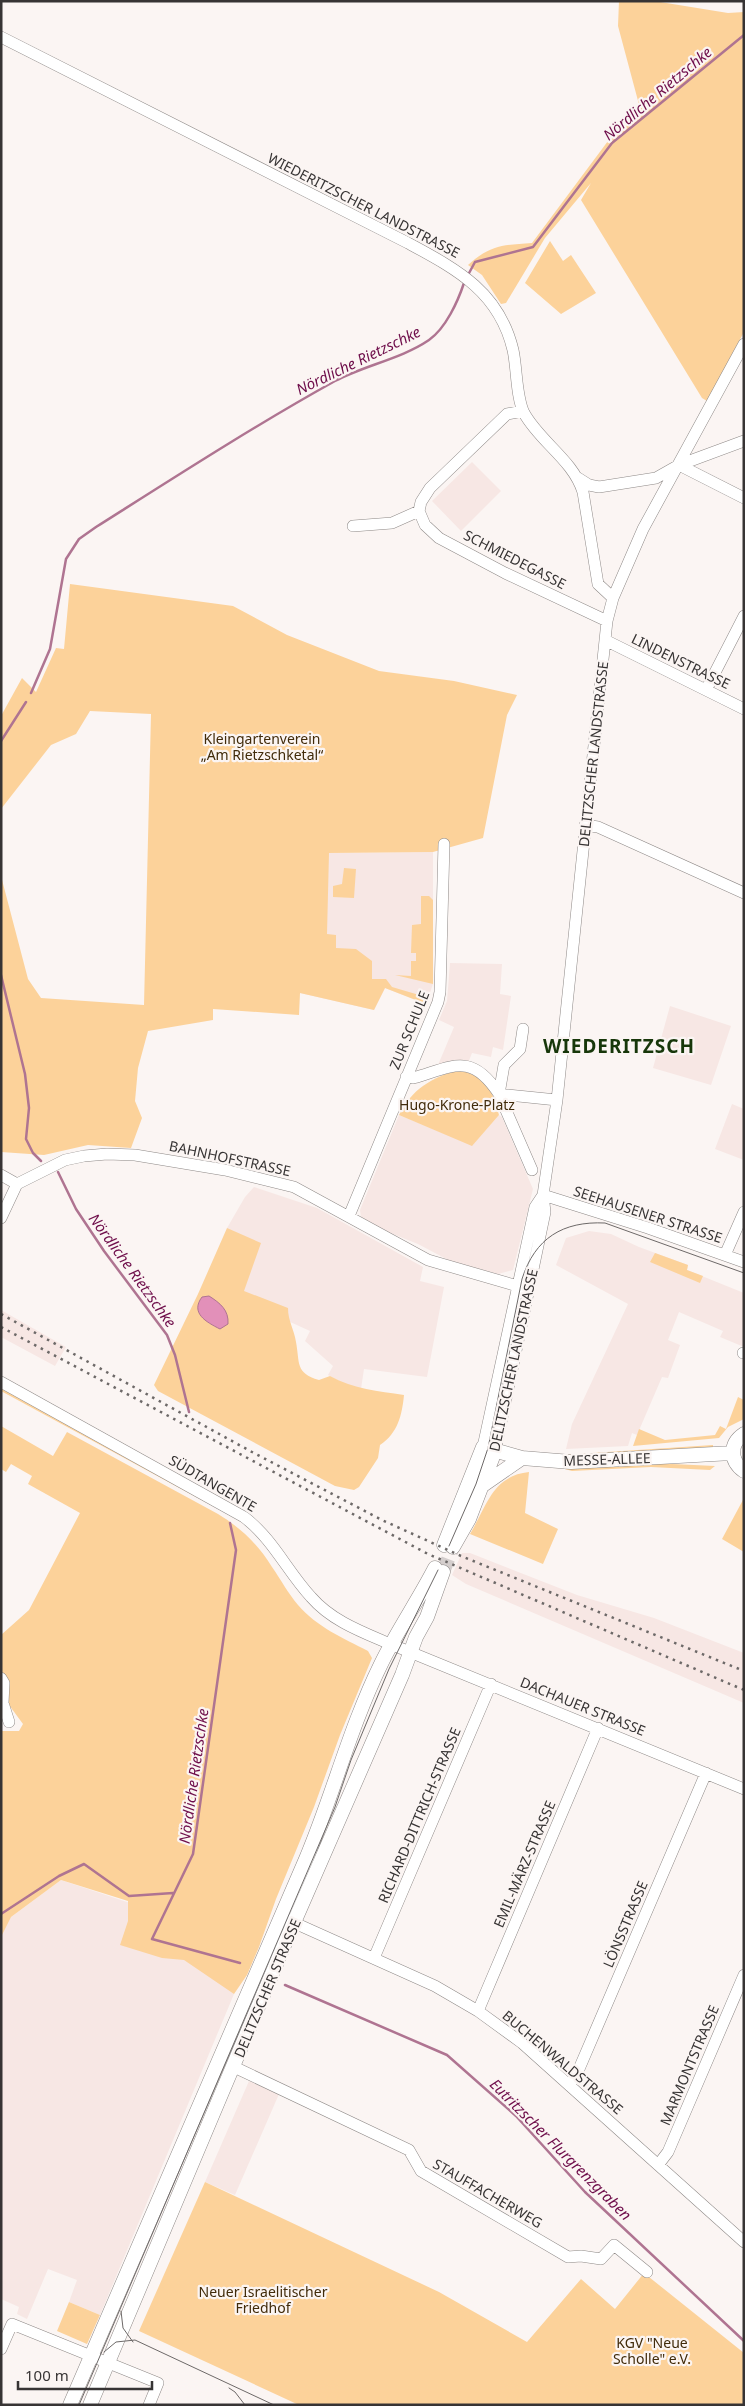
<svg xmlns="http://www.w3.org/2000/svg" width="745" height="2406" viewBox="0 0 745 2406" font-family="'Noto Sans',sans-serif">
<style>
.built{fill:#f7e7e4}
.green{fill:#fcd29a}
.water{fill:#e290b9;stroke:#af7491}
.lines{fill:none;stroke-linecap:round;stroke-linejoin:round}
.stream{stroke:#af7491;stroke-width:2.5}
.major-tunnel{stroke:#d4cecd;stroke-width:14;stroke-dasharray:14 7;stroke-linecap:butt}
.minor-casing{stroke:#8e8987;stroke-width:12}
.major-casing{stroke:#8e8987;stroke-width:15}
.minor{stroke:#fff;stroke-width:11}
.major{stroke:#fff;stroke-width:14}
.tram{stroke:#6d6968;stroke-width:1}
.rail{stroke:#6d6968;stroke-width:2.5;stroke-dasharray:2.5 5;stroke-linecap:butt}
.labels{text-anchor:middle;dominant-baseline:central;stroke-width:4.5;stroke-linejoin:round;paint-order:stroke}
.street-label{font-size:14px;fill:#373434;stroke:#fbf5f3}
.park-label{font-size:14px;fill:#412b0a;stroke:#fbf5f3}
.water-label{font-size:15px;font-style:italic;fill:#6e0d4a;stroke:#fbf5f3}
.district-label{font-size:19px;font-weight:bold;letter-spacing:1px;fill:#17370a;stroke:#fbf5f3}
</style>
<rect width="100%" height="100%" fill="#fbf5f3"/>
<!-- built -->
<path class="built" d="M472 462 501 491 461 531 432 501Z
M433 852V984L426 1004 385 988 374 1010 300 993 312 853Z
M450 963 502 964 500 994 511 996 503 1050 493 1047 491 1057 472 1053 468 1063 458 1060 438 1065 454 1027 439 1020 447 1001Z
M670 1006 731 1026 711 1085 653 1068Z
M732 1104 744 1109V1160L715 1149Z
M399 1115 472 1145 499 1115 502 1117 533 1189 513 1270 498 1274 452 1262 418 1244 378 1228 361 1217 360 1210Z
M254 1187 317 1208 423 1267 420 1281 444 1287 427 1377 364 1369 361 1389 345 1384 328 1375 333 1366 305 1341 310 1331 288 1321 243 1292 227 1228 245 1197Z
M589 1231 611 1234 639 1247 688 1265 687 1270 744 1293V1347L720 1337 723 1331 679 1312 668 1340 680 1345 668 1378 662 1377 637 1435 632 1433 628 1446 566 1449 572 1424 628 1304 556 1265 566 1238Z
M1 1310 66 1347 55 1366 1 1337Z
M462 1553H470L577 1595 654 1618 744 1653V1703L466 1584 452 1575Z
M61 1880 169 1916 234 1994 100 2315 69 2302 77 2280 48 2269 27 2319 17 2314 19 2307 1 2299V1921L11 1917Z
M249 2081 279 2094 235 2195 205 2182Z"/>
<!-- green -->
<path class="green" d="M619 1H654L728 13 744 12V332L707 401 702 398 581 200 591 183 545 238 506 303 501 304 482 275 468 265C490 245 503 245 532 243L608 141 641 112 618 26Z
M550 241 563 261 571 255 596 293 561 314 525 283Z
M70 584 233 606 287 635 379 671 454 681 517 695 507 715 483 838 433 852 329 853 327 934 336 935V948L356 949 372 961V979H386L392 987 426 997 428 999 426 1004 385 988 374 1010 300 993 299 1015 213 1009V1020L148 1031 138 1068 135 1101 142 1118 131 1148 88 1145 44 1155 1 1152V876L28 979 41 998 144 1005 151 714 90 711 76 734 51 745 1 809V716L22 678 36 692 56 648 64 649Z
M344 868 356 869 354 898 333 897V886L342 884Z
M421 896H429L433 900V984L395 975 411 976V961H416V953H411L412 925 421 924Z
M459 1070C486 1077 492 1088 499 1115L472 1146 399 1115C411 1090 432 1077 459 1070Z
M227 1228 261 1243 244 1291 288 1308C288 1321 294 1329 296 1342 300 1363 295 1373 319 1380L330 1376C354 1389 378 1391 404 1395 402 1415 398 1433 380 1445L378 1458 359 1487 354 1490 335 1486 158 1391 154 1385 198 1294Z
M655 1253 688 1265 687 1270 703 1276 700 1283 650 1262Z
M1 1388 218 1509 1 1391Z
M738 1397 744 1400V1419L728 1427 719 1438 633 1446 639 1429 665 1440 715 1435 720 1426 726 1429Z
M1 1426 53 1456 67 1432 218 1514C241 1528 258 1544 272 1567 281 1580 288 1593 298 1605 317 1627 343 1638 368 1651L372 1658 340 1735 314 1807 276 1899 259 1947 247 1975 234 1994 184 1960 162 1958 120 1945 128 1921V1901L61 1880 11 1917 1 1937V1731H19L23 1724 9 1705 8 1685 1 1669V1635L29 1610 80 1513 28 1484 32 1476 11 1464 6 1472 1 1469Z
M713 1445V1448L590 1456 562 1455Z
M651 1463 715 1466 710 1470 651 1467 572 1471 561 1468Z
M529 1472 525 1513 558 1529 543 1564 470 1534C487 1506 492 1476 529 1472Z
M744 1498V1552L722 1539Z
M205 2182 439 2292 527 2342 581 2279 615 2309 644 2273 744 2353V2405H299L139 2331Z
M69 2302 100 2315 87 2344 57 2331Z"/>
<!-- water -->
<path class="water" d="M209 1296C220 1303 229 1310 228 1324L220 1329C206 1322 190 1313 202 1297Z"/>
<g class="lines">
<!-- stream -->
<path class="stream" d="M468 275 475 262 533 247 612 143 744 35
M31 693 50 649 66 559 79 539 96 527C175 477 254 426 335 381 365 365 401 359 429 340 446 328 458 301 464 283
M1 741 26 702
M1 975 25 1074 29 1108 26 1139 33 1153 41 1161
M58 1172 76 1209 104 1251 167 1335 175 1355 189 1412
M230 1523 236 1550 193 1854 152 1939 240 1963
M1 1914 59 1876 84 1864 129 1896 173 1893
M285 1985 447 2055 516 2116 585 2192 744 2341"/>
<!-- major-tunnel -->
<path class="major-tunnel" d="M443 1572 453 1547"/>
<defs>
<path id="minor" d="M1 37 408 243C456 269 499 291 513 350 517 368 516 397 524 413 540 442 573 460 583 492L598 584 613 598
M523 411 507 414 430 488 421 502 419 511 425 525 439 538 505 573 607 621
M679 465 744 498
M578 478 589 485 599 487 656 478 679 465 744 441
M353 526 392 523 419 511
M605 640 744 709
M706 690 744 616
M585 825 598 827 744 893
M406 1077 413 1078C452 1067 471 1051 499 1094L504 1065 520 1049 523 1029
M532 1170 499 1094 557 1100
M1 1175 17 1184
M17 1184 65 1160 84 1156 107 1154 135 1155 225 1170 294 1187 428 1260 528 1289
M543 1195 648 1228 744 1262
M349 1216 438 1002 440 992 444 844
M1 1218 17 1184
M725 1255 744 1212
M743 1353H744
M1 1382 244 1517C273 1539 287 1571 311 1597 330 1619 357 1630 383 1641L744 1789
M483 1447 535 1207 543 1195
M495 1451 545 1212 543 1195 557 1100 607 621 613 598 643 529 744 344
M1 1678 4 1683 3 1703 9 1722
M288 1920 435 1986 478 2011 522 2043 744 2242
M374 1958 491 1684
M478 2011 598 1728
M234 2067 409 2150 421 2171 568 2257 581 2256 601 2259 614 2245 647 2272
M569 2085 576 2076 706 1773
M658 2165 668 2152 744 1975
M1 2349 12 2324 158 2383 149 2405"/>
<path id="major" d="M744 1434C729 1444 730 1461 744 1471
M483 1485 522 1458
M444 1545 483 1447 522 1458 571 1462 732 1453
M453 1547 469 1519 495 1451
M70 2405 306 1859C333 1795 350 1727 381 1664 397 1631 418 1601 435 1568
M90 2405 285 1943 402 1675 416 1637 427 1617 443 1572"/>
</defs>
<!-- minor casing -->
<use href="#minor" class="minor-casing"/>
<!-- major casing -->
<use href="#major" class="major-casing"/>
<!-- minor -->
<use href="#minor" class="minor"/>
<!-- major -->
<use href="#major" class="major"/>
<!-- tram -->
<path class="tram" d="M449 1546 476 1484 488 1448 522 1279C535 1238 563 1221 605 1223L744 1273
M121 2311 123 2328 133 2342
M104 2352 116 2342 135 2340 274 2405
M229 2388 235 2392 245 2405
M79 2405 335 1807 351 1760 389 1669 438 1570"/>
<!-- rail -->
<path class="rail" d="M1 1314 252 1452 382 1520 461 1556 744 1671
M1 1327 428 1554 744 1690"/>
</g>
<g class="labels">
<!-- street labels -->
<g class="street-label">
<text transform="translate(364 205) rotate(27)">WIEDERITZSCHER LANDSTRASSE</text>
<text transform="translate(515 559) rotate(27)">SCHMIEDEGASSE</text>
<text transform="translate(681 661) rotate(26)">LINDENSTRASSE</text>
<text transform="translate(593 754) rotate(-84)">DELITZSCHER LANDSTRASSE</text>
<text transform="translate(409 1030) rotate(-68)">ZUR SCHULE</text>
<text transform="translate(230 1158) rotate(12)">BAHNHOFSTRASSE</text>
<text transform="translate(648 1214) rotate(18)">SEEHAUSENER STRASSE</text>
<text transform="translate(513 1360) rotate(-78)">DELITZSCHER LANDSTRASSE</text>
<text transform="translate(607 1459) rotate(-2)">MESSE-ALLEE</text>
<text transform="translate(213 1483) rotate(30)">SÜDTANGENTE</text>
<text transform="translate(583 1706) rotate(22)">DACHAUER STRASSE</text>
<text transform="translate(419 1815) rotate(-67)">RICHARD-DITTRICH-STRASSE</text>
<text transform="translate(524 1864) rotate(-67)">EMIL-MÄRZ-STRASSE</text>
<text transform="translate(625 1924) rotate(-67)">LÖNSSTRASSE</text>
<text transform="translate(267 1988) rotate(-67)">DELITZSCHER STRASSE</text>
<text transform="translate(563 2062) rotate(40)">BUCHENWALDSTRASSE</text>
<text transform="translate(689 2065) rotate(-67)">MARMONTSTRASSE</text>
<text transform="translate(488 2193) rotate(30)">STAUFFACHERWEG</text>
</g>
<!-- park labels -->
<g class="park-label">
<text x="262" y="738">Kleingartenverein<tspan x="262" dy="16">„Am Rietzschketal“</tspan></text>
<text x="457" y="1104">Hugo-Krone-Platz</text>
<text x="263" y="2291">Neuer Israelitischer<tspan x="263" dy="16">Friedhof</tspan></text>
<text x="652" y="2342">KGV "Neue<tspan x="652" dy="16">Scholle" e.V.</tspan></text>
</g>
<!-- water labels -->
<g class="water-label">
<text transform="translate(657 93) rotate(-40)">Nördliche Rietzschke</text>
<text transform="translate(358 360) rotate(-26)">Nördliche Rietzschke</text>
<text transform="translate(133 1270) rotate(54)">Nördliche Rietzschke</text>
<text transform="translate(193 1776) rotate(-82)">Nördliche Rietzschke</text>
<text transform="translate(561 2149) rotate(45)">Eutritzscher Flurgrenzgraben</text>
</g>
<!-- district labels -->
<g class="district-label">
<text x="619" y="1046">WIEDERITZSCH</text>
</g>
</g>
<!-- border -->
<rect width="745" height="2406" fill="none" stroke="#373434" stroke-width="5"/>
<!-- scale -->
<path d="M18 2381v8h134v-8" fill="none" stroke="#373434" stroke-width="2.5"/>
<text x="25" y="2381" font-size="15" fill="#373434" stroke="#fbf5f3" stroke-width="4" paint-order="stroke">100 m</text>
</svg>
